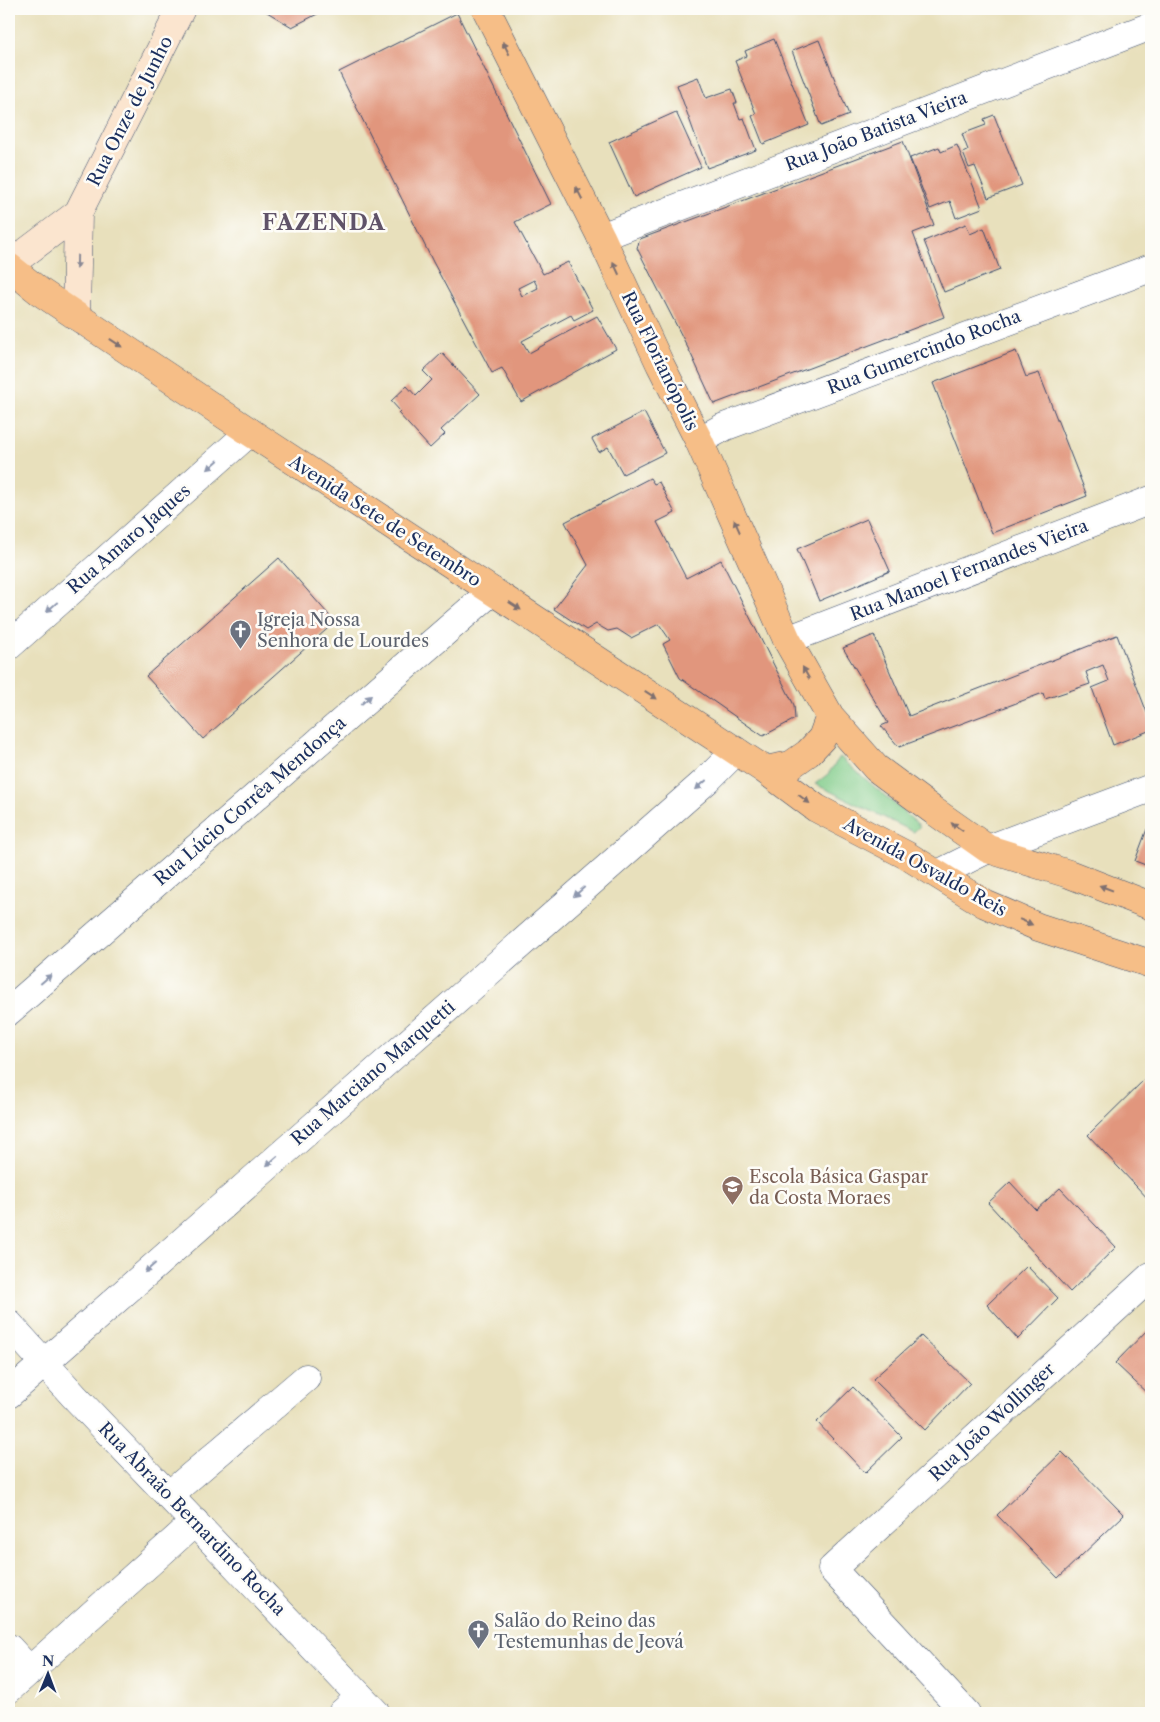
<svg xmlns="http://www.w3.org/2000/svg" width="1160" height="1722" viewBox="0 0 1160 1722" font-family="'Libre Caslon Text',serif">
<style>
.green{fill:#81cc8a;stroke:#4e7e74}
.building{fill:#e1967d;fill-rule:evenodd}
.lines{fill:none;stroke-linecap:round;stroke-linejoin:round}
.minor-casing{stroke:#3a4a6c;stroke-width:29}
.secondary-casing{stroke:#3a4a6c;stroke-width:29}
.primary-casing{stroke:#3a4a6c;stroke-width:29}
.minor{stroke:#fff;stroke-width:28}
.secondary{stroke:#fbe5cf;stroke-width:28}
.primary{stroke:#f6be87;stroke-width:28}
.oneway{fill:#7e6f70}
.oneway2{fill:#8b8a96}
.oneway3{fill:#8d97ae}
.labels{text-anchor:middle;dominant-baseline:central;stroke-width:5;stroke-linejoin:round;paint-order:stroke}
.street-label{font-size:18px;fill:#1b2f5e;stroke:#fdfcf7}
.worship-label{font-size:18px;fill:#5b616d;stroke:#fdfcf7;text-anchor:start}
.education-label{font-size:18px;fill:#785e54;stroke:#fdfcf7;text-anchor:start}
.district-label{font-size:22px;font-weight:bold;letter-spacing:1px;fill:#605369;stroke:#fdfcf7}
</style>
<rect width="100%" height="100%" fill="#fdfcf7"/>
<filter id="ink" filterUnits="userSpaceOnUse"><feTurbulence type="fractalNoise" baseFrequency=".02" numOctaves="2"/><feDisplacementMap in="SourceGraphic" scale="10" xChannelSelector="R" yChannelSelector="G"/><feConvolveMatrix kernelMatrix="1 2 1 2 8 2 1 2 1" color-interpolation-filters="sRGB"/></filter>
<filter id="wash" filterUnits="userSpaceOnUse"><feTurbulence type="fractalNoise" baseFrequency=".0096" numOctaves="4" result="noise"/><feDisplacementMap in="SourceGraphic" scale="20" xChannelSelector="R" yChannelSelector="G"/><feGaussianBlur stdDeviation="1.12" result="paint"/><feColorMatrix in="noise" values="0 0 0 0 0 0 0 0 0 0 0 0 0 0 0 0 0 1.4 0 .05"/><feComposite in="paint" operator="in"/></filter>
<g filter="url(#wash)">
<rect width="100%" height="100%" fill="#e8e0bc"/>
<!-- green -->
<path class="green" d="M840 757 920 826 914 832 815 784 828 774Z"/>
<g id="blocks">
<!-- building -->
<path class="building" d="M262 9H327L292 27Z
M457 13 551 204 515 222 543 274 568 262 593 310 574 320 571 315 522 341 529 353 597 316 616 349 521 402 502 368 492 373 433 262 339 72ZM534 280 538 288 522 296 518 288Z
M774 39 809 125 763 144 752 116 756 114 735 61 747 56 745 51Z
M819 40 849 115 821 126 792 51Z
M698 77 706 98 732 89 737 103H734L740 119 744 118 756 150 707 168 677 85Z
M676 112 701 167 634 197 609 142Z
M994 115 1022 185 988 198 975 166 969 168 963 153 968 150 962 134 986 125 984 119Z
M903 141 934 225 913 233 944 317 714 404 690 352 637 248 640 239Z
M957 145 982 208 956 218 950 201 930 209 910 158 939 147 941 152Z
M966 224 970 234 984 228 1000 270 944 292 924 241Z
M1016 351 1026 377 1039 373 1087 496 992 533 933 383Z
M442 353 480 394 441 430 445 434 430 448 398 413 400 411 391 401 407 386 416 396 432 380 423 371Z
M644 412 665 453 623 474 608 447 599 452 592 439Z
M650 478 654 484 659 482 675 513 657 522 686 578 721 560 794 705 795 719 763 736 680 678 663 644 670 640 659 624 631 638 617 629 608 631 596 624 586 630 554 609 588 565 565 522Z
M867 519 890 571 819 601 797 549Z
M279 558 335 622 203 739 146 676Z
M874 635 909 716 1117 635 1151 723V730L1113 745 1092 688 1109 681 1103 665 1086 672 1090 684 1045 699 1043 693 899 747 881 726 888 723 843 648Z
M1147 829 1151 831V867L1135 861Z
M1151 1073V1202L1088 1135Z
M1010 1182 1036 1210 1060 1188 1116 1247 1070 1292 988 1203Z
M1027 1266 1058 1298 1018 1339 987 1305Z
M1151 1326V1397L1115 1363Z
M921 1336 970 1383 925 1430 873 1379Z
M853 1387 902 1437 865 1473 817 1422Z
M1062 1452 1124 1515 1058 1578 997 1515Z"/>
</g>
</g>
<g filter="url(#ink)">
<use href="#blocks" fill-opacity="0" stroke="#3a4a6c" stroke-width="1"/>
<g class="lines">
<defs>
<path id="minor" d="M601 237 1151 26
M699 441 724 427 1151 268
M787 640 1151 500
M9 646 250 432
M938 874 988 849 1151 788
M9 1011 492 591
M9 1324 74 1396 376 1713
M9 1394 707 780 736 751
M169 1495 306 1378
M9 1648 30 1671
M9 1689 195 1522
M342 1713 360 1697
M966 1713 832 1569 1151 1276"/>
<path id="secondary" d="M9 265 78 213
M76 316 78 213 181 9"/>
<path id="primary" d="M486 9 601 237 660 364 699 441 787 640 830 716 876 768 934 811 988 849 1069 874 1151 906
M9 267 39 291 250 432 765 770 816 808 906 855 985 904 1038 927 1151 964
M765 770 791 765 808 753 822 738 830 716"/>
</defs>
<!-- minor casing -->
<use href="#minor" class="minor-casing"/>
<!-- secondary casing -->
<use href="#secondary" class="secondary-casing"/>
<!-- primary casing -->
<use href="#primary" class="primary-casing"/>
<!-- minor -->
<use href="#minor" class="minor"/>
<!-- secondary -->
<use href="#secondary" class="secondary"/>
<!-- primary -->
<use href="#primary" class="primary"/>
</g>
<!-- one-way arrows -->
<defs><path id="oneway-solid" d="M-6-.8H1V-3.2L6.5 0L1 3.2V.8H-6Z" transform="scale(1.25)"/></defs>
<g class="oneway">
<use href="#oneway-solid" transform="translate(506 48) rotate(-117)"/>
<use href="#oneway-solid" transform="translate(579 193) rotate(-117)"/>
<use href="#oneway-solid" transform="translate(616 268) rotate(-115)"/>
<use href="#oneway-solid" transform="translate(116 343) rotate(34)"/>
<use href="#oneway-solid" transform="translate(737 526) rotate(-114)"/>
<use href="#oneway-solid" transform="translate(515 606) rotate(33)"/>
<use href="#oneway-solid" transform="translate(806 673) rotate(-119)"/>
<use href="#oneway-solid" transform="translate(651 695) rotate(33)"/>
<use href="#oneway-solid" transform="translate(804 799) rotate(37)"/>
<use href="#oneway-solid" transform="translate(957 827) rotate(-145)"/>
<use href="#oneway-solid" transform="translate(1106 888) rotate(-159)"/>
<use href="#oneway-solid" transform="translate(1026 922) rotate(23)"/>
</g>
<use class="oneway2" href="#oneway-solid" transform="translate(77 262) rotate(91)"/>
<g class="oneway3">
<use href="#oneway-solid" transform="translate(213 465) rotate(139)"/>
<use href="#oneway-solid" transform="translate(52 607) rotate(139)"/>
<use href="#oneway-solid" transform="translate(366 700) rotate(-41)"/>
<use href="#oneway-solid" transform="translate(701 785) rotate(139)"/>
<use href="#oneway-solid" transform="translate(579 892) rotate(139)"/>
<use href="#oneway-solid" transform="translate(46 979) rotate(-41)"/>
<use href="#oneway-solid" transform="translate(272 1161) rotate(139)"/>
<use href="#oneway-solid" transform="translate(150 1268) rotate(139)"/>
</g>
</g>
<!-- icons -->
<defs>
<symbol id="church-pin" viewBox="-11 -11 22 30"><path d="M0 17L-7.5 6A9.5 9.5 0 1 1 7.5 6Z" fill="#6b7280" stroke="#fdfcf7"/><path d="M-1.2-6h2.4v3.5h3.3v2.4h-3.3V6h-2.4V-.1h-3.3v-2.4h3.3Z" fill="#fff"/></symbol>
<symbol id="school-pin" viewBox="-11 -11 22 30"><path d="M0 17L-7.5 6A9.5 9.5 0 1 1 7.5 6Z" fill="#8d6e63" stroke="#fdfcf7"/><path d="M0-5L7-2L0 1L-7-2ZM-4 1L0 2.5L4 1V4Q0 6-4 4Z" fill="#fff"/></symbol>
</defs>
<g fill-rule="evenodd">
<use href="#church-pin" x="228" y="618" width="25" height="34"/>
<use href="#school-pin" x="720" y="1174" width="25" height="34"/>
<use href="#church-pin" x="466" y="1618" width="25" height="34"/>
</g>
<g class="labels">
<!-- street labels -->
<g class="street-label">
<text transform="translate(130 111) rotate(-63)">Rua Onze de Junho</text>
<text transform="translate(876 131) rotate(-21)">Rua João Batista Vieira</text>
<text transform="translate(924 352) rotate(-21)">Rua Gumercindo Rocha</text>
<text transform="translate(660 361) rotate(64)">Rua Florianópolis</text>
<text transform="translate(385 521) rotate(33)">Avenida Sete de Setembro</text>
<text transform="translate(129 539) rotate(-41)">Rua Amaro Jaques</text>
<text transform="translate(969 570) rotate(-21)">Rua Manoel Fernandes Vieira</text>
<text transform="translate(250 801) rotate(-41)">Rua Lúcio Corrêa Mendonça</text>
<text transform="translate(925 867) rotate(29)">Avenida Osvaldo Reis</text>
<text transform="translate(373 1073) rotate(-41)">Rua Marciano Marquetti</text>
<text transform="translate(992 1422) rotate(-43)">Rua João Wollinger</text>
<text transform="translate(192 1519) rotate(46)">Rua Abraão Bernardino Rocha</text>
</g>
<!-- worship labels -->
<g class="worship-label">
<text x="257" y="620">Igreja Nossa<tspan x="257" dy="21">Senhora de Lourdes</tspan></text>
<text x="494" y="1621">Salão do Reino das<tspan x="494" dy="21">Testemunhas de Jeová</tspan></text>
</g>
<!-- education labels -->
<g class="education-label">
<text x="749" y="1177">Escola Básica Gaspar<tspan x="749" dy="21">da Costa Moraes</tspan></text>
</g>
<!-- district labels -->
<g class="district-label">
<text x="324" y="222">FAZENDA</text>
</g>
</g>
<!-- margin -->
<rect width="1160" height="1722" fill="none" stroke="#fdfcf7" stroke-width="30"/>
<!-- north arrow -->
<g transform="translate(48 1674) rotate(1)" stroke="#fdfcf7" stroke-width="4" paint-order="stroke">
<path d="M0-4L9 19L0 12L-9 19Z" fill="#1b2f5e"/>
<text y="-8" font-size="14" font-weight="bold" text-anchor="middle" fill="#1b2f5e">N</text>
</g>
</svg>
